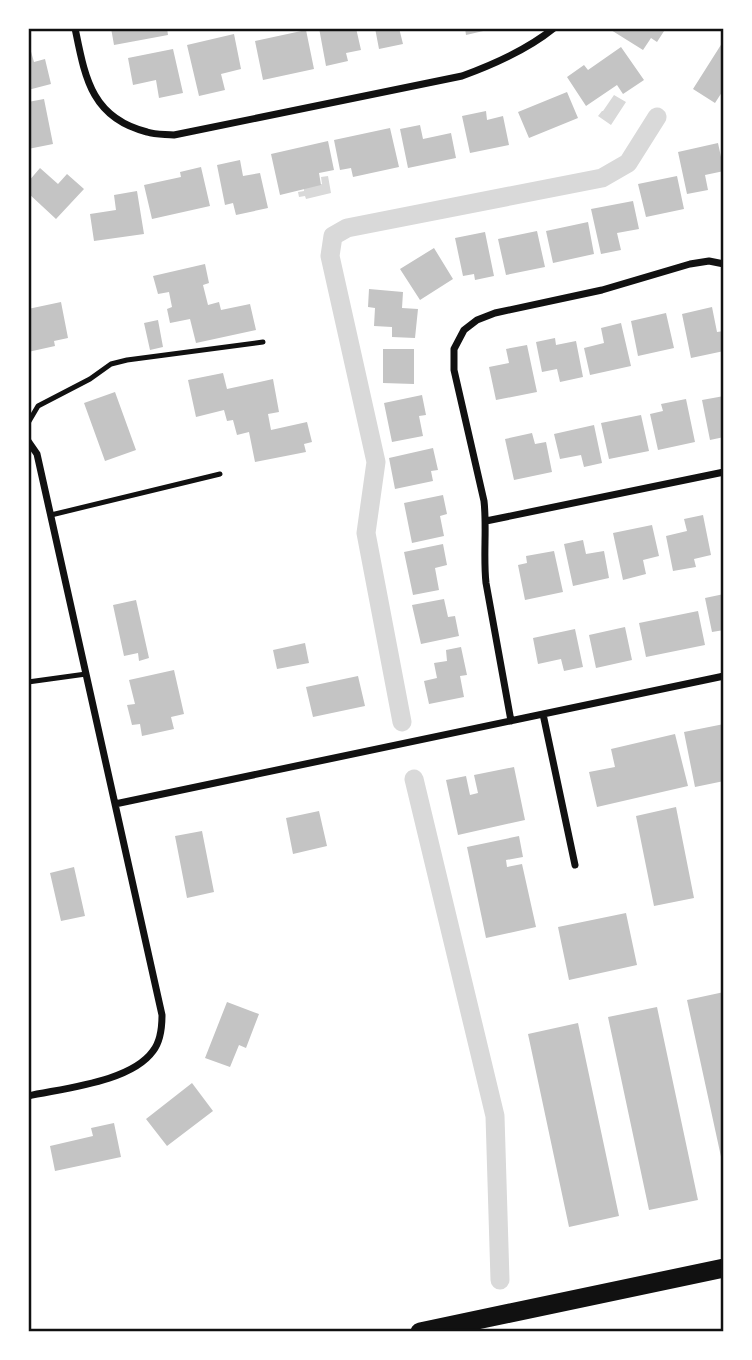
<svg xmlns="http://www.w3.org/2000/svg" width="752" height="1360" viewBox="0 0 752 1360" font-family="'Space Grotesk',sans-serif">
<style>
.water{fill:#d9d9d9}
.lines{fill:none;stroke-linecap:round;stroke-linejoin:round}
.canal{stroke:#d9d9d9;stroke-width:19}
.building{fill:#c4c4c4}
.service{stroke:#111;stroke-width:5}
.minor{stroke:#111;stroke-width:7}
.motorway{stroke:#111;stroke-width:19}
.neatline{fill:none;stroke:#111;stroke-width:2.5}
</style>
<rect width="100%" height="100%" fill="#fff"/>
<!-- water -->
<path class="water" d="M614 95 626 102 611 125 598 116 602 111H603Z
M328 176 331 193 306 199 305 196 299 197 298 192 304 191V188L322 184 321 177Z"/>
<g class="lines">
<!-- canal -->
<path class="canal" d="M402 722 366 533 376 462 330 256 333 236 347 228 602 178 628 163 657 117
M414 779 495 1116 500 1280"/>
</g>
<!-- building -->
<path class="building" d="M111 28H167L168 35 114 45Z
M319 28H356L361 50 346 53 348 61 326 66Z
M375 28H399L403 44 379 49Z
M465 28H492V29L466 35Z
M612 28H666L657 42 651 38 643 50 611 30Z
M306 30 314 69 263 80 255 41Z
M234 34 241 69 221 74 225 90 199 96 187 45Z
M724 40V89L715 103 693 89Z
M28 41 34 62 45 59 51 84 28 90Z
M621 47 644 80 623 94 617 85 586 106 567 77 584 65 588 70Z
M173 49 183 93 159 98 156 80 133 85 128 58Z
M567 92 578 118 529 138 518 112Z
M44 99 53 144 28 149V102Z
M486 111 487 120 503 116 509 145 470 153 462 116Z
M420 125 423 139 451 133 456 158 408 168 400 129Z
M390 128 399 167 353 177 351 168 340 170 334 140Z
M328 141 334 170 319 173 321 185 280 195 271 154Z
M718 143 724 171 705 175 708 190 687 194 678 152Z
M240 160 243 176 260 173 268 208 236 215 233 203 225 205 217 165Z
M201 167 210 206 152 219 144 185 181 177 180 172Z
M40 168 58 184 67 174 84 189 56 219 28 193V182Z
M677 176 684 209 646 217 638 184Z
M137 191 144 234 94 241 90 214 116 210 114 195Z
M633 201 639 229 617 233 621 250 601 254 591 209Z
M588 222 594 254 553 263 546 231Z
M537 231 545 267 506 275 498 239Z
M485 232 494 276 475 280 474 274 463 276 455 238Z
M434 248 453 279 420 300 400 269Z
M205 264 209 283 203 285 208 305 219 302 221 310 250 304 256 330 196 343 190 319 170 323 167 309 172 307 169 292 158 294 153 276Z
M369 289 403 292 402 308 418 309 415 338 392 337V327L374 326 375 308 368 307Z
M61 302 68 338 54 341 55 346 28 352V309Z
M712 307 717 332 724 331V351L691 358 682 314Z
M666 313 674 348 638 356 631 321Z
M158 320 163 347 150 350 144 323Z
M621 323 631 366 590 375 584 348 604 343 601 328Z
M555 338 556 345 576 341 583 377 560 382 557 369 542 372 536 342Z
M527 345 537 392 496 400 489 367 509 363 506 349Z
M383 349H414V384L383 383Z
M223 373 227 389 273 379 279 412 268 414 271 430 307 422 312 442 304 444 306 452 255 462 249 432 237 435 233 420 227 421 224 410 196 417 188 380Z
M115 392 136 450 105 461 84 403Z
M422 395 426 415 419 416 423 436 392 442 384 403Z
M724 396V437L710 440 702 400Z
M686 399 695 442 658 450 650 414 663 411 661 404Z
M641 415 649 451 609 459 601 423Z
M594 425 602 463 584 467 581 455 560 459 554 434Z
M532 433 535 444 546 442 552 472 514 480 505 439Z
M433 448 438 470 431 471 433 481 395 489 389 458Z
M443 495 447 514 440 516 444 536 412 543 404 503Z
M703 515 711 555 694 559 696 567 673 571 666 536 687 531 684 519Z
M652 525 659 556 643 560 646 574 623 580 613 533Z
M583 540 586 554 604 551 609 578 573 586 564 544Z
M443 544 447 565 435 568 439 590 413 595 404 552Z
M554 551 563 592 525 600 518 565 527 563 526 556Z
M724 594V630L712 632 705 598Z
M444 599 448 617 455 616 459 636 421 644 412 605Z
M136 600 149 658 139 661 138 653 124 656 113 605Z
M698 611 705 645 646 657 639 623Z
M625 627 632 660 596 668 589 635Z
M575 629 583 667 564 671 561 659 538 664 533 638Z
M305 643 309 663 277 669 273 650Z
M461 647 467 675 460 676 464 697 429 704 424 681 437 678 434 663 447 661 446 650Z
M174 670 184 714 171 717 174 729 142 736 140 724 132 725 127 705 135 704 129 680Z
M358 676 365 706 313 717 306 687Z
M724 724V781L695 787 684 732Z
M675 734 688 786 597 807 589 772 615 767 611 749Z
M514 767 525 820 458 835 446 780 466 776 470 795 478 793 474 775Z
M676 807 694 898 654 906 636 816Z
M319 811 327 846 293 854 286 818Z
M202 831 214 892 187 898 175 836Z
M519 836 523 857 506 860 507 867 522 864 536 927 486 938 467 847Z
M74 867 85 916 61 921 50 873Z
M626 913 637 965 569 980 558 927Z
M724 992V1166H723L687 1000Z
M227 1002 259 1014 246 1048 239 1045 230 1067 205 1058Z
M657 1007 698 1200 649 1210 608 1017Z
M578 1023 619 1216 569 1227 528 1034Z
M192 1083 213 1111 167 1146 146 1119Z
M114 1123 121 1157 55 1171 50 1146 93 1136 91 1128Z"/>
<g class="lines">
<!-- service -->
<path class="service" d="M28 423 38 406 90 379 111 364 127 360 263 342
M51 515 220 474
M28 682 86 674"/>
<!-- minor -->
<path class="minor" d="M75 28C85 77 91 118 147 132 156 135 165 134 174 135L462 76C495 64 527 50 554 28
M28 441 37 454 162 1015C162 1027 161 1041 153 1051 131 1082 64 1088 28 1096
M486 521 724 472
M543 714 575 865
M511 721 486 583C483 556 487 528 484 501L454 370V349L464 330 477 320 495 313 602 290 690 264 709 261 724 264
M115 804 724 676"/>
<!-- motorway -->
<path class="motorway" d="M420 1332 724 1268"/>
</g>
<!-- border -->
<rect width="752" height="1360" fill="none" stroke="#ffffff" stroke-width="60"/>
<rect x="30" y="30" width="692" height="1300" class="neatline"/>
</svg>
